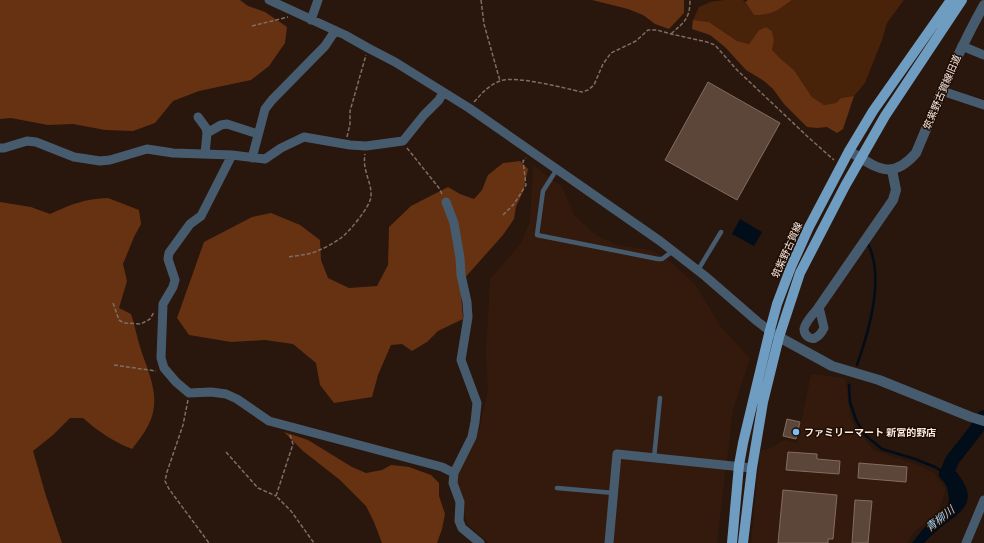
<svg xmlns="http://www.w3.org/2000/svg" width="984" height="543" viewBox="0 0 984 543" font-family="'Roboto Condensed','Noto Sans JP',sans-serif">
<style>
.built{fill:#331a0c}
.green{fill:#49220a}
.forest{fill:#673212}
.water{fill:#010d19}
.lines{fill:none;stroke-linecap:round;stroke-linejoin:round}
.stream{stroke:#010d19;stroke-width:2.5}
.river{stroke:#010d19;stroke-width:14}
.building{fill:#5c463a;stroke:#846c5f}
.path{stroke:#7f6e65;stroke-width:1.5;stroke-dasharray:4 2;stroke-linecap:butt}
.service{stroke:#465c6e;stroke-width:4.5}
.minor{stroke:#465c6e;stroke-width:9}
.tertiary{stroke:#465c6e;stroke-width:10}
.primary{stroke:#6f9dc2;stroke-width:10}
.poi-dot{fill:#78bff8;stroke:#1f0d04;stroke-width:1.5}
.labels{text-anchor:middle;dominant-baseline:central;stroke-width:3;stroke-linejoin:round;paint-order:stroke}
.street-label{font-size:10px;fill:#f9ebe4;stroke:#1f0d04}
.poi-label{font-size:10px;font-weight:bold;fill:#f9ebe4;stroke:#1f0d04;text-anchor:start}
.water-label{font-size:11px;font-style:italic;fill:#a3d0f5;stroke:#1f0d04}
</style>
<rect width="100%" height="100%" fill="#29160c"/>
<!-- built -->
<path class="built" d="M533 165 562 187 575 216 596 235 618 245 651 250 666 258 695 284 721 327 750 358 733 410 717 543H489L468 525 455 482 459 467 471 446 480 427 488 390 486 353 490 279 521 243 530 221Z
M811 374 845 378 851 420 873 450 921 466 934 473 946 490 937 515 914 532 907 543H751L760 451 773 447 784 440 797 443Z"/>
<!-- green -->
<path class="green" d="M724 0H743L754 15C773 15 777 11 792 0H904L887 23 882 40 865 83 854 96 841 98 836 103 824 105 812 97 794 70 781 59 772 50 774 40 772 31 766 27 759 30 749 44 737 41 709 22 693 20 699 7 710 2Z"/>
<!-- forest -->
<path class="forest" d="M0 0H240L248 6 265 12 287 27 285 43 269 66 251 80 199 91 173 101 155 123 133 131 105 130 73 124 48 125 11 118 0 119Z
M592 0H684V13L669 29 655 24 643 15 628 9Z
M748 0H792C777 11 773 15 754 15L745 2Z
M693 20 709 22 737 41 749 44 759 30 766 27 772 31 774 40 772 50 781 59 794 70 812 97 824 105 836 103 841 98 854 96 843 129 837 133 827 127 817 128 807 127 784 104 773 89 764 81 746 70 725 47 710 35 692 29Z
M520 161 528 169 523 192 516 206 514 219 503 235 462 281 461 293 463 319 438 331 427 342 412 351 402 344 391 345 378 375 372 397 334 403 320 385 316 363 293 344 265 340 231 342 189 335 177 318 204 242 252 217 271 213 300 225 320 240 321 260 328 278 349 288 377 286 388 265 389 227 411 206 448 187 460 194 474 199 482 190 488 175 503 163Z
M108 198 139 210 141 224 134 237 123 264 127 281 119 308 131 314C135 326 137 338 141 350 143 357 146 363 148 370 160 405 155 421 132 449 112 441 99 432 83 418H70L53 435 33 451 46 496 62 543H0V202L31 207 50 214C72 204 84 199 108 198Z
M284 432 308 440 352 467 366 473 382 470 391 465 409 467 431 475 439 483V496L445 514 442 529 437 543H382L374 522 366 506 340 480 303 451Z"/>
<!-- water -->
<path class="water" d="M740 219 762 232 754 246 732 234Z
M948 463C953 467 956 472 960 477 977 501 964 510 945 524 937 530 930 537 924 543H912L924 528 940 518 947 511 949 499 947 487 939 474Z"/>
<g class="lines">
<!-- stream -->
<path class="stream" d="M857 365C869 331 885 278 868 244
M849 385 850 402 856 420 865 435 882 449 915 459 935 467 943 472"/>
<!-- river -->
<path class="river" d="M953 479 946 474 953 459 976 430 984 417"/>
</g>
<!-- building -->
<path class="building" d="M708 82 780 123 737 200 665 160Z
M787 419 800 422 796 439 783 436Z
M788 452 817 454V459L840 461 839 474 786 470Z
M859 463 907 467 906 482 858 478Z
M783 490 837 495 833 539H828V543H778Z
M855 500 872 501 868 543H852Z"/>
<g class="lines">
<!-- path -->
<path class="path" d="M481 0 484 24 500 81
M252 26 288 17
M671 34C684 22 690 19 690 0
M474 102C482 93 489 85 500 81 515 75 564 88 582 92L588 90 594 85 603 64 611 53 636 41 648 30H657L671 34 707 42 715 45 737 70 808 137 834 160
M347 137 350 124V111L366 55
M407 148 439 188 442 194
M503 215 514 204 526 185 523 161 526 158
M289 257C298 255 309 255 317 251 325 248 334 243 341 238 349 232 371 206 371 196 372 182 362 171 365 154
M113 303 119 320 124 323 141 324 150 319 154 312
M114 365 156 371
M188 400 183 425 167 472 165 481 169 489 209 543
M290 435 293 444 276 496 291 511 314 543
M226 452 258 488 276 496"/>
<!-- service -->
<path class="service" d="M557 169 543 191 537 235 658 259H662L673 251
M698 270 721 232
M654 458 660 398
M557 488 614 493"/>
<!-- minor -->
<path class="minor" d="M269 0 345 35 368 48 395 62 469 108 660 241 705 276 758 322 774 334
M311 20 318 0
M962 46 984 55
M942 91 984 105
M198 117 206 128 207 133
M0 148H4L27 141 36 142 74 157 100 161 110 160 147 149 173 153 232 155 265 159 281 148 304 137 350 145 366 146 403 141 424 115 439 100 443 92
M205 154 207 133 221 125 227 124 258 134
M232 155 201 216 190 224 169 253 168 259 175 280 173 287 163 304 161 358 164 368 176 382 189 393 211 392 226 394 237 399 269 421 442 467 454 473
M252 158 265 109 272 100 325 46 335 31
M446 202 454 223 460 258 461 275 467 302 468 317 461 360 477 403 475 422 472 437 454 473 453 483 460 502 459 521 462 528 480 543
M819 307 824 328C822 332 820 336 815 338 810 340 804 335 804 329 805 322 814 313 819 307Z
M609 543 617 454 752 468
M966 543 984 500"/>
<!-- tertiary -->
<path class="tertiary" d="M849 151C876 167 891 182 916 153 937 103 957 53 984 5
M819 307 893 200 896 190 892 170
M779 337 832 366 879 380 971 417 984 421"/>
<!-- primary -->
<path class="primary" d="M732 543 739 465 743 443 770 330 777 304 791 267 809 227 849 151 873 111 951 0
M743 543 752 468 763 402 779 337 800 273 845 186 885 116 962 0"/>
</g>
<!-- markers -->
<circle class="poi-dot" cx="796" cy="432" r="4"/>
<g class="labels">
<!-- street labels -->
<g class="street-label">
<text transform="translate(942 92) rotate(-67)">筑紫野古賀線旧道</text>
<text transform="translate(787 250) rotate(-66)">筑紫野古賀線</text>
</g>
<!-- poi labels -->
<g class="poi-label">
<text x="804" y="432">ファミリーマート 新宮的野店</text>
</g>
<!-- water labels -->
<g class="water-label">
<text transform="translate(940 519) rotate(-38)">青柳川</text>
</g>
</g>
</svg>
